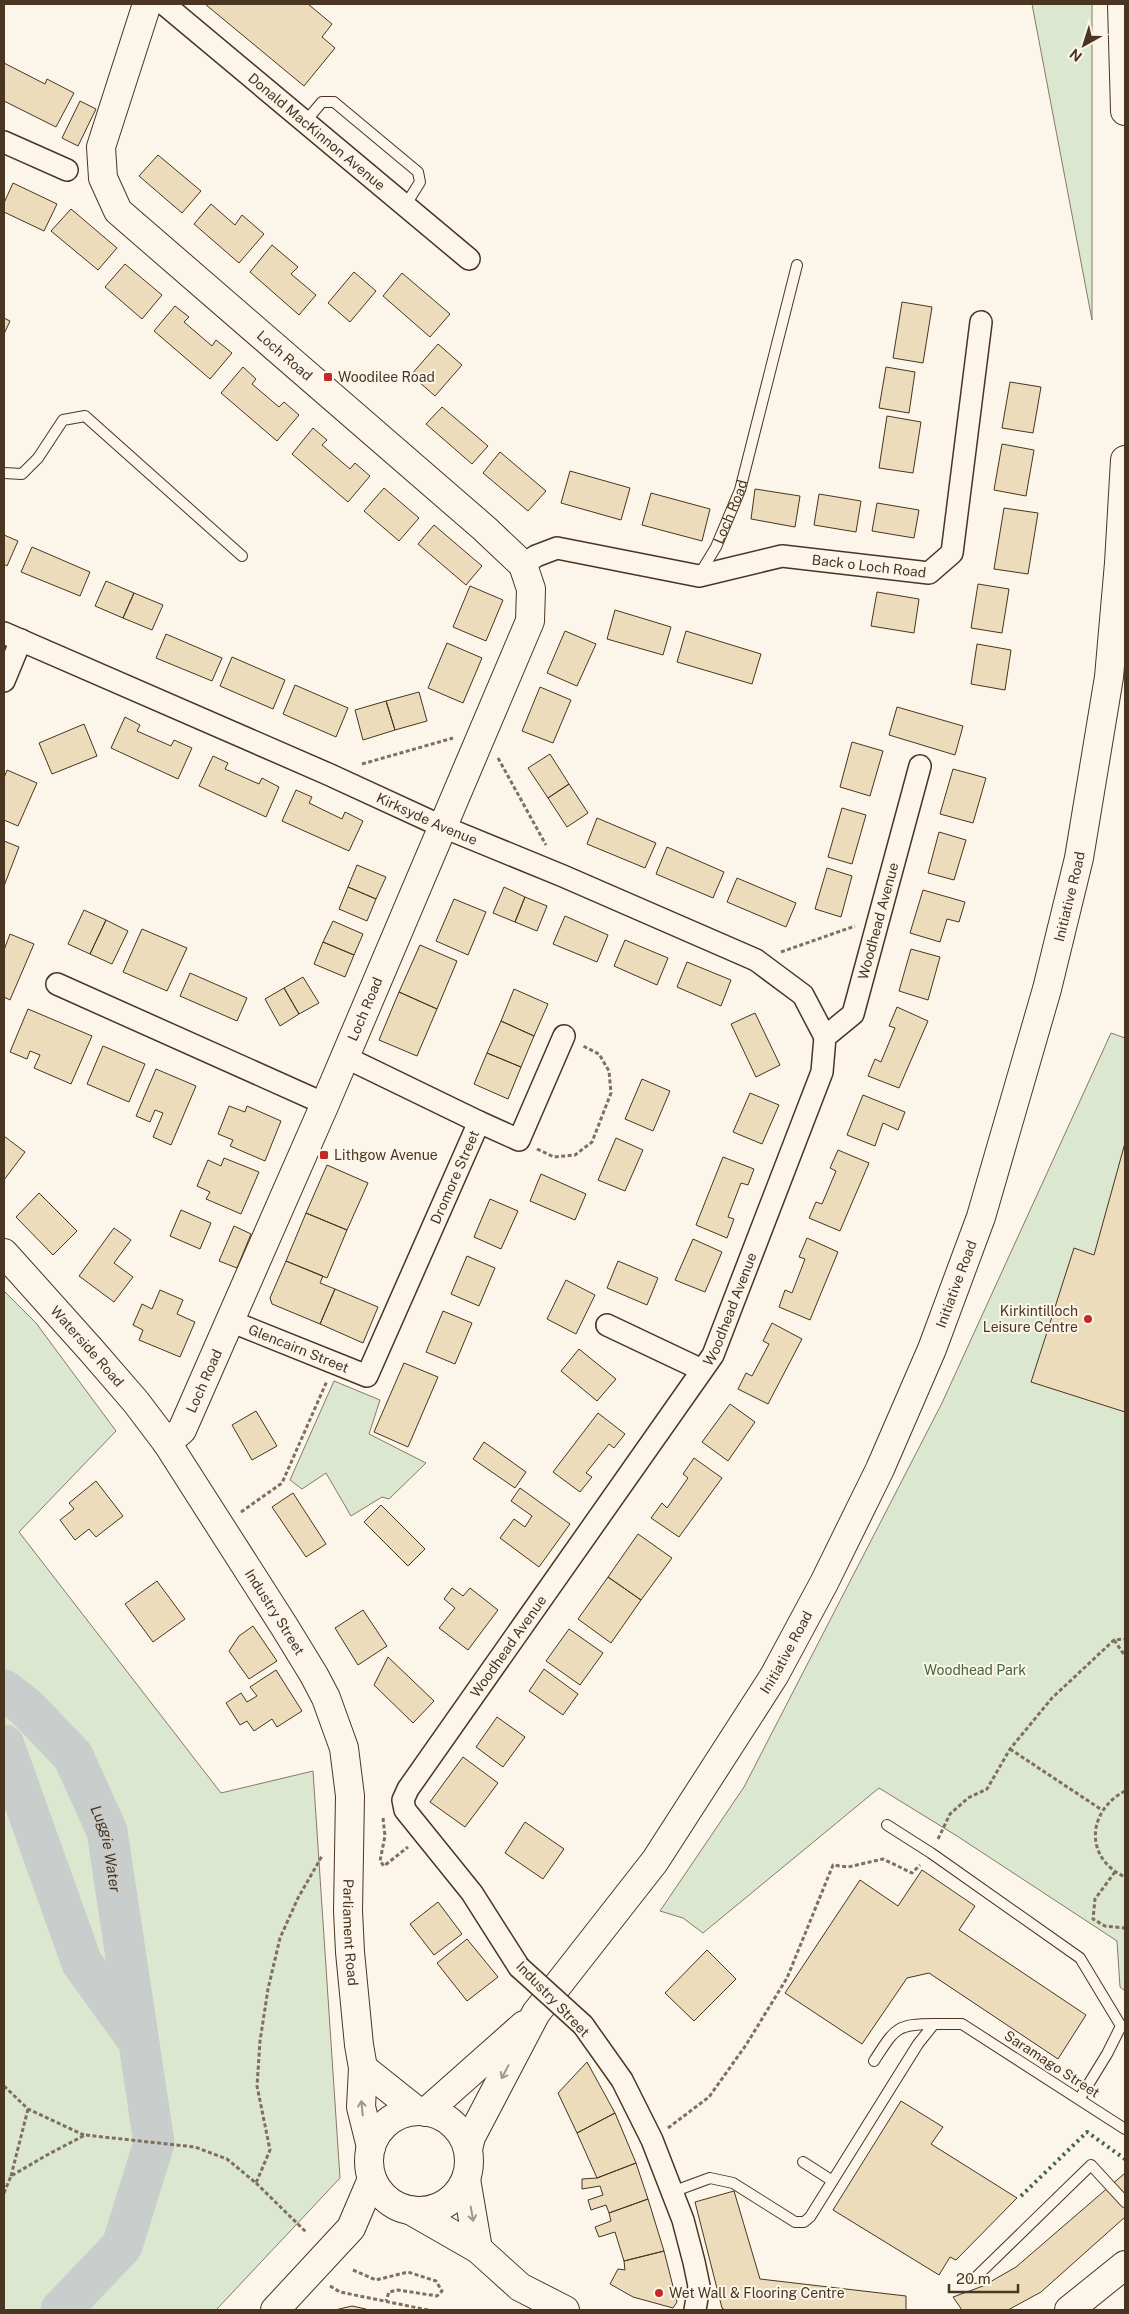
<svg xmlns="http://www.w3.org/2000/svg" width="1129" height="2314" viewBox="0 0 1129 2314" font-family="'Public Sans',sans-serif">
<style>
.green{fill:#dce7d0;stroke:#887966}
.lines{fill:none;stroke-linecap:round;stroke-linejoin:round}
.river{stroke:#c9cecd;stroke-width:41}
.building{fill:#ecdcbc;stroke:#4a3520}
.lane-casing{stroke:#4a3520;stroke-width:12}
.street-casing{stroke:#4a3520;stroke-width:24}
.secondary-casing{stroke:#4a3520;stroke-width:30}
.primary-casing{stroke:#4a3520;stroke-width:30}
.path{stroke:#7f6f5c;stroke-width:3;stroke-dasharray:4 2.5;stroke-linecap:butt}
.lane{stroke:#fbf6e9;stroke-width:10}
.street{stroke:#fbf6e9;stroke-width:21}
.secondary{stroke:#fbf6e9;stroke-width:28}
.primary{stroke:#fbf6e9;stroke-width:28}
.street-bridge-casing{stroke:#4a3520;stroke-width:24;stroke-linecap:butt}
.street-bridge{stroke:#fbf6e9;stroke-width:21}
.hedge{stroke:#436837;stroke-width:4;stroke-dasharray:2.5 4;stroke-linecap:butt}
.oneway{stroke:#a29684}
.poi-dot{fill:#c62828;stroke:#fbf6e9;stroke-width:2}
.labels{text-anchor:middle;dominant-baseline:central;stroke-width:4;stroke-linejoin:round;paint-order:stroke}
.street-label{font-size:14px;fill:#4a3520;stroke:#fbf6e9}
.poi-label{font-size:14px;fill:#4a3520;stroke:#fbf6e9;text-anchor:start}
.park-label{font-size:14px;fill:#436837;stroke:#fbf6e9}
.water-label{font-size:15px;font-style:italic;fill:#4a3520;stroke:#fbf6e9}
</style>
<rect width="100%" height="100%" fill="#fbf6e9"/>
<!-- green -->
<path class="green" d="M1032 4H1092V320Z
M1111 1033 1125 1038V1991L1120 1987 1117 1941 957 1836 879 1788 703 1933 683 1918 660 1911 744 1787 942 1403Z
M4 1291 36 1323 116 1431 19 1532 221 1793 313 1771 340 2178 216 2310H4Z
M334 1381 380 1400 369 1434 426 1463 389 1499 382 1497 351 1516 326 1473 302 1489 290 1480Z"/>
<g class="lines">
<!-- river -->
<g class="river">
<path id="s1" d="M4 1690 26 1707 73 1756 107 1831 154 2143 122 2246 61 2310"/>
<path d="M4 1745 82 1963 134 2035"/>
</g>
</g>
<!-- building -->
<path class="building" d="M205 4H308L332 24 322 37 335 48 304 86Z
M4 63 45 84 47 79 74 93 56 127 4 101Z
M80 101 96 109 78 146 62 138Z
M158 155 201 191 182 213 139 176Z
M13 183 57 204 44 231 4 212V203Z
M211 204 235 225 242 215 264 234 239 263 194 224Z
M71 209 117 248 98 270 51 231Z
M272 245 298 267 291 274 316 295 299 315 250 272Z
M125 264 162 295 142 319 105 287Z
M354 272 376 291 350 322 328 303Z
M402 273 450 314 430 337 383 296Z
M902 302 932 307 923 363 893 358Z
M175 306 189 317 184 322 212 346 216 340 232 353 210 379 154 331Z
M4 318 10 321 4 334Z
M438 344 462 365 435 396 411 375Z
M243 367 256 379 252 384 279 407 284 402 299 415 277 441 221 393Z
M886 367 915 372 909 413 879 408Z
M1010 382 1041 387 1033 433 1002 428Z
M442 407 488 446 472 464 426 424Z
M887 416 921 422 913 473 879 468Z
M313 428 327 440 322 445 350 469 355 463 370 476 348 502 292 454Z
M1002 444 1034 450 1026 496 994 490Z
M500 452 546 491 528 511 483 473Z
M570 471 630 488 621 520 561 503Z
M384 488 419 518 399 541 364 511Z
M755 489 800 496 795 527 751 519Z
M651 493 710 509 702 541 642 525Z
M819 494 861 501 856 532 814 525Z
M877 503 919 510 914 538 872 531Z
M1004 508 1038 513 1028 574 994 569Z
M434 525 482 566 466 585 418 544Z
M4 535 18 541 7 566 4 564Z
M32 547 90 572 80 596 21 572Z
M106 581 134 593 123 618 95 606Z
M978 584 1009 589 1002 633 971 628Z
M470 586 503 600 486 641 453 627Z
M877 592 919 599 914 633 871 626Z
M134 593 163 605 152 630 123 618Z
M615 610 671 627 663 655 607 639Z
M565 631 596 644 577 686 547 673Z
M686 631 761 654 752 684 677 662Z
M166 634 222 658 212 681 156 658Z
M447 643 482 658 463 703 428 688Z
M977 644 1011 650 1005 690 971 684Z
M232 657 285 680 273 709 220 686Z
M295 685 348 708 336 737 283 714Z
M540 687 571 700 553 743 522 731Z
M419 692 427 721 395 730 386 701Z
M386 701 395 730 363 740 355 710Z
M897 707 963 726 955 755 889 735Z
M125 717 140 725 137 731 171 746 174 740 192 748 178 779 111 748Z
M84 724 97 756 52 774 39 743Z
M852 742 883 751 870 796 840 787Z
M550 754 569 784 548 798 528 768Z
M213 756 228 763 225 769 259 784 262 778 279 787 266 817 199 786Z
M953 769 986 778 973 823 940 814Z
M7 770 37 783 18 826 4 820V778Z
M569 784 588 813 567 827 548 798Z
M296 790 312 797 309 803 342 819 345 812 363 821 349 851 282 821Z
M842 808 866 815 852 864 828 857Z
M597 818 656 843 645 868 587 844Z
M939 832 966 840 954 880 928 873Z
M4 841 19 847 4 886Z
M667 847 724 872 713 898 656 874Z
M357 865 386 877 376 899 348 887Z
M827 868 852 876 841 917 815 909Z
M737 878 796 903 786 927 727 902Z
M348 887 376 899 367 921 339 909Z
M504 887 525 897 515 922 493 913Z
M923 890 965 902 959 922 947 919 940 942 910 933Z
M525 897 547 906 537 931 515 922Z
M454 899 486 912 468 955 436 941Z
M84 910 106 920 90 954 68 944Z
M565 916 608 935 597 962 553 944Z
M106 920 128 931 112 964 90 954Z
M333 921 363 934 354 955 323 942Z
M142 929 187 948 167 991 123 972Z
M10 934 34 944 10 1000 4 997V950Z
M625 940 668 958 657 985 614 966Z
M323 942 354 955 345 977 314 964Z
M420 945 457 961 437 1009 399 992Z
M911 949 940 957 928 1000 899 991Z
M687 962 731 980 721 1006 677 987Z
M190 973 247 998 237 1021 180 996Z
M303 977 319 1003 299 1014 284 988Z
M284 988 299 1014 280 1026 265 999Z
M514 989 548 1004 534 1036 501 1021Z
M399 992 437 1009 417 1056 379 1040Z
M897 1007 928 1021 899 1088 868 1076 875 1059 881 1062 895 1028 889 1026Z
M28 1009 92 1036 71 1084 34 1068 40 1055 30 1051 27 1059 10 1052Z
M755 1013 780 1065 756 1077 731 1024Z
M501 1021 534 1036 521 1067 487 1053Z
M103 1046 145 1064 129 1102 87 1084Z
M487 1053 521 1067 508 1099 474 1084Z
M156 1069 196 1086 171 1145 153 1137 163 1113 155 1110 150 1122 136 1116Z
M642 1079 670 1091 653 1131 625 1119Z
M750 1093 779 1105 762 1144 733 1132Z
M863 1095 905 1112 898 1130 883 1123 875 1146 847 1135Z
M229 1106 245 1112 247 1106 281 1121 265 1161 230 1146 233 1140 218 1134Z
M4 1136 25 1152 4 1180Z
M616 1138 643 1150 625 1191 598 1180Z
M1125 1143V1412L1031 1382 1074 1248 1094 1255Z
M838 1150 869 1163 840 1231 809 1218 816 1202 822 1204 836 1171 830 1168Z
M723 1157 754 1169 748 1185 741 1183 728 1217 734 1219 727 1238 696 1225Z
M224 1158 259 1172 241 1214 206 1199 210 1192 197 1186 208 1160 221 1166Z
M327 1165 368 1183 347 1230 306 1213Z
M541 1174 586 1194 575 1220 530 1201Z
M39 1193 77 1231 53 1255 16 1217Z
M490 1199 518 1211 501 1249 474 1237Z
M181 1210 211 1223 200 1249 170 1236Z
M306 1213 347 1230 327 1278 286 1261Z
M234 1226 251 1234 237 1268 219 1261Z
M114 1228 131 1240 114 1263 133 1277 114 1302 79 1276Z
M807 1238 838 1252 810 1320 779 1307 785 1290 792 1293 805 1259 799 1257Z
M693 1239 722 1252 705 1292 675 1280Z
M467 1256 495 1268 479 1306 451 1294Z
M286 1261 323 1276 320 1283 335 1289 320 1324 272 1304 270 1298Z
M618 1261 658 1278 647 1305 607 1288Z
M566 1280 595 1295 576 1334 547 1319Z
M335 1289 378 1307 363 1343 320 1324Z
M160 1290 183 1300 177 1314 195 1322 180 1357 139 1340 143 1330 133 1325 142 1304 152 1309Z
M443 1311 472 1323 455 1364 426 1352Z
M772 1323 802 1339 768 1404 738 1389 746 1373 752 1376 769 1344 763 1341Z
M579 1349 616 1379 597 1401 561 1371Z
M404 1363 438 1377 408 1447 374 1432Z
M730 1404 755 1422 728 1461 702 1442Z
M256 1411 277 1446 252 1460 232 1425Z
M598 1413 625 1434 614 1448 609 1444 586 1473 592 1477 580 1492 553 1472Z
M484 1442 526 1472 515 1488 473 1459Z
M694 1458 722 1478 679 1537 651 1518 662 1503 667 1508 688 1478 683 1474Z
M96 1481 123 1516 96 1537 89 1529 75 1540 60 1520 74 1509 69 1503Z
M520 1488 570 1524 539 1567 500 1538 514 1519 525 1527 532 1516 511 1501Z
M293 1493 326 1544 306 1557 272 1507Z
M381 1505 425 1549 408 1566 364 1522Z
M638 1534 672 1558 641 1600 608 1577Z
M608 1577 641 1600 611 1643 578 1619Z
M157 1581 185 1619 153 1642 125 1604Z
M452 1588 463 1596 470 1588 498 1610 468 1650 439 1628 455 1608 444 1599Z
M363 1610 387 1646 358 1665 335 1628Z
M253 1626 277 1661 249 1679 229 1651 239 1636Z
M569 1629 603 1653 580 1685 546 1661Z
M388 1657 434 1701 413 1723 374 1685Z
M544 1669 578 1694 563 1715 529 1691Z
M276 1670 302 1711 277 1727 272 1719 254 1731 247 1721 240 1725 226 1703 241 1693 247 1702 257 1696 250 1687Z
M497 1717 525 1737 503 1767 476 1747Z
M463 1757 498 1783 465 1827 430 1802Z
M525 1822 564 1849 543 1879 505 1853Z
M922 1870 975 1906 959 1930 1086 2015 1058 2059 929 1973 907 1978 862 2044 785 1993 860 1880 898 1906Z
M438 1902 462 1934 434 1955 410 1924Z
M467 1939 498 1977 467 2001 437 1963Z
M707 1950 736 1979 694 2021 665 1993Z
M587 2062 615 2113 577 2133 558 2093Z
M901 2101 943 2127 931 2144 1017 2198 956 2260 950 2257 939 2275 833 2210Z
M615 2113 636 2163 597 2178 577 2133Z
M636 2163 648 2199 609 2213 606 2205 591 2210 588 2200 603 2195 600 2186 582 2189V2179L597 2178Z
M1125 2173V2217L1041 2292 1008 2310H962L953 2297 983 2286 1016 2267Z
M734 2191 760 2279 906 2296V2310H725L722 2308 695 2202Z
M648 2199 664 2251 624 2261 615 2232 599 2237 595 2227 611 2221 609 2213Z
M664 2251 677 2302 673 2308 633 2297 610 2284 618 2269 625 2270 624 2261Z
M352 2306 366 2309V2310H335Z"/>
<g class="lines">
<defs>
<g id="lane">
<path d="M305 122 322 102H334L418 172 420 182 405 206"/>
<path d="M4 473 22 474 38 458 63 420 85 416 242 556"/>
<path id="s2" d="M699 575 716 547 740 490 797 265"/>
<path d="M887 1825 931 1853 1080 1958 1121 2026 1107 2054 1080 2098"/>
<path d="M874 2061C895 2029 895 2024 934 2024"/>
<path d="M803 2162 831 2180"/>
<path d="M672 2192 710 2178 733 2183 795 2222H804L810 2217 918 2044 934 2024H962L1125 2129"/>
<path d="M975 2278 1091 2165 1125 2202"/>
</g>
<g id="street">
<path id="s3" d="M164 4 469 259"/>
<path d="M4 142 67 170"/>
<path id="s4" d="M523 565 536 556 557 548 699 576 782 556 929 573 952 553 981 322"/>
<path id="s5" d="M4 633 328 774 441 826 563 876 756 960 803 995 825 1037"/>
<path d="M4 681 21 640"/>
<path d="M57 984 325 1104"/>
<path d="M345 1057 479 1122"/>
<path id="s6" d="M230 1321 367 1376 479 1122 519 1140 564 1036"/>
<path d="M607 1325 702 1370"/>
<path id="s7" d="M519 1967 472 1893 405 1810 403 1800 408 1789 713 1355 822 1072 825 1037 853 1014 920 766"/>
<path d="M583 2025 622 2080 652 2140 683 2220 694 2262 699 2286 695 2310"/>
</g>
<g id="secondary">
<path id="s8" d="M147 4 101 147 103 178 118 211 485 529 523 565 531 589 530 621 325 1104 182 1430 167 1443"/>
<path id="s9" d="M4 1253 91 1350 136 1402 167 1443 284 1626 314 1675 326 1698 344 1748 350 1796 348 1911 350 1952 359 2045 363 2068 361 2107 371 2147"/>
<path d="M363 2068 417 2111"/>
<path d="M466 2179 478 2249"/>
<path d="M410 2210 478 2249 520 2287 565 2310"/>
<path d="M1069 2310 1125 2265"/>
</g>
<g id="primary">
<path d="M1122 4 1125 111"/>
<circle cx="419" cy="2161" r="50"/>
<path d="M426 2112 524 2025"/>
<path id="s10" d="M468 2149 471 2137 536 2013 655 1861 774 1676 824 1583 880 1469 932 1349 981 1217 1047 989 1079 858 1109 677 1119 563 1125 460"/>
<path d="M275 2310 351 2228 372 2179"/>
</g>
</defs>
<!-- lane casing -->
<use href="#lane" class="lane-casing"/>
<!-- street casing -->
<use href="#street" class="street-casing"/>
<!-- secondary casing -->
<use href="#secondary" class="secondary-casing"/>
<!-- primary casing -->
<use href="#primary" class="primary-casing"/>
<!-- path -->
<path class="path" d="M498 758 546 845
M362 764 453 738
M781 952 855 926
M537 1149 554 1157 575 1155 592 1142 611 1093 609 1071 599 1054 583 1046
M241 1512 282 1483 327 1381
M1114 1640 1125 1656
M1010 1749 1102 1810
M1125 1791C1087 1811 1084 1858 1125 1877
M383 1818 385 1836 380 1861 384 1866 408 1847
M938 1839 950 1814 968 1798 987 1789 1010 1749 1052 1698 1114 1640 1125 1639
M1115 1872 1095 1899 1093 1919 1105 1926 1125 1928
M4 2086 28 2109 84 2135
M668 2128 709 2097 746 2045 787 1978 833 1865 848 1867 883 1859 912 1873 920 1865
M11 2176 28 2109
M256 2183 306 2232
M4 2193 11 2176 47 2155 85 2135 195 2147 227 2159 256 2183 270 2150 257 2086 260 2041 268 1989 280 1938 298 1898 322 1856
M353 2270 376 2280 408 2272 436 2281 442 2291 437 2296 398 2290 389 2292 386 2301
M330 2286 340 2292 428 2310"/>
<!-- lane -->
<use href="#lane" class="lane"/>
<!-- street -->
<use href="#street" class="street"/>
<!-- secondary -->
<use href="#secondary" class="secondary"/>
<!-- primary -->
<use href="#primary" class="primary"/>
<defs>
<path id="street-bridge" d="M519 1967 583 2025"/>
</defs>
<!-- street-bridge casing -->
<use href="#street-bridge" class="street-bridge-casing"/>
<!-- street-bridge -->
<use href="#street-bridge" class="street-bridge"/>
<!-- hedge -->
<path class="hedge" d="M1021 2196 1087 2132 1125 2159"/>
</g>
<!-- one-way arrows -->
<defs><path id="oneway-shaft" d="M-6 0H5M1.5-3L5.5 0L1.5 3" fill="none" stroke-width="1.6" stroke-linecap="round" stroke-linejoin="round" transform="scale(1.25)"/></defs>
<g class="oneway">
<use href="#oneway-shaft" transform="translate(505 2072) rotate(118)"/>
<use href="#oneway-shaft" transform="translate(362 2108) rotate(-96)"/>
<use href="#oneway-shaft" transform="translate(472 2214) rotate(80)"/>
</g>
<!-- markers -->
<g class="poi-dot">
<rect x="323" y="372" width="10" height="10" rx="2.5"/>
<rect x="319" y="1150" width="10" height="10" rx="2.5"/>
<circle cx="1088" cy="1319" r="5"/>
<circle cx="659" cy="2293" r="5"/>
</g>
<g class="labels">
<!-- street labels -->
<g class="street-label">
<text stroke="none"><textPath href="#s3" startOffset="199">Donald MacKinnon Avenue</textPath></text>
<text stroke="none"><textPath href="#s8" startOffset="438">Loch Road</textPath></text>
<text stroke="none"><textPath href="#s2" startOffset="71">Loch Road</textPath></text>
<text stroke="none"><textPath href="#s4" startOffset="356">Back o Loch Road</textPath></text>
<text stroke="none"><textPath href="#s5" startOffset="462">Kirksyde Avenue</textPath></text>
<text stroke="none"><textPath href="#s10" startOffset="1402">Initiative Road</textPath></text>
<text stroke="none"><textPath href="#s7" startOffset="1218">Woodhead Avenue</textPath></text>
<text transform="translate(365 1009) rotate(-67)">Loch Road</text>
<text stroke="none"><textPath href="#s6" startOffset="365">Dromore Street</textPath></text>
<text stroke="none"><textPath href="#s10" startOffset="998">Initiative Road</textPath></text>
<text stroke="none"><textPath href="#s7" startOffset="796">Woodhead Avenue</textPath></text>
<text stroke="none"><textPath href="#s9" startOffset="125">Waterside Road</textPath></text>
<text stroke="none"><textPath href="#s6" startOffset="74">Glencairn Street</textPath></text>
<text transform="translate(204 1381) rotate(-66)">Loch Road</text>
<text stroke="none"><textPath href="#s9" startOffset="451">Industry Street</textPath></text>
<text stroke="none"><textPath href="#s7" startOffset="391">Woodhead Avenue</textPath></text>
<text stroke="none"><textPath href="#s10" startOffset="592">Initiative Road</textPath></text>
<text stroke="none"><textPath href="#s9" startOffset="789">Parliament Road</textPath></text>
<text transform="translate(553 1999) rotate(46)">Industry Street</text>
<text transform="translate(1052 2064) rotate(33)">Saramago Street</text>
</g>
<!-- poi labels -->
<g class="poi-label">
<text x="338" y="377">Woodilee Road</text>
<text x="334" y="1155">Lithgow Avenue</text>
<text x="1078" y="1311" text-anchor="end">Kirkintilloch<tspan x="1078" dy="16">Leisure Centre</tspan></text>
<text x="669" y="2293">Wet Wall &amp; Flooring Centre</text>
</g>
<!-- park labels -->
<g class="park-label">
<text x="975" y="1670">Woodhead Park</text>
</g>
<!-- water labels -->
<g class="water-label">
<text stroke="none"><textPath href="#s1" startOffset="195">Luggie Water</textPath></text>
</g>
</g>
<!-- border -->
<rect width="1129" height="2314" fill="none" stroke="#4a3520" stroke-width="10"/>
<!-- north arrow -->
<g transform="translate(1084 45) rotate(219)" stroke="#fbf6e9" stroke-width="4" paint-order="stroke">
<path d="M0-4L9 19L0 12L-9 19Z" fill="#4a3520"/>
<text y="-8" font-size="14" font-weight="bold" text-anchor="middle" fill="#4a3520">N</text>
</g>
<!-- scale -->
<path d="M949 2284v8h69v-8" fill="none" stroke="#4a3520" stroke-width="2.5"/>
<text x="956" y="2284" font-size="15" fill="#4a3520" stroke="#fbf6e9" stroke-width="4" paint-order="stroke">20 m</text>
</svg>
